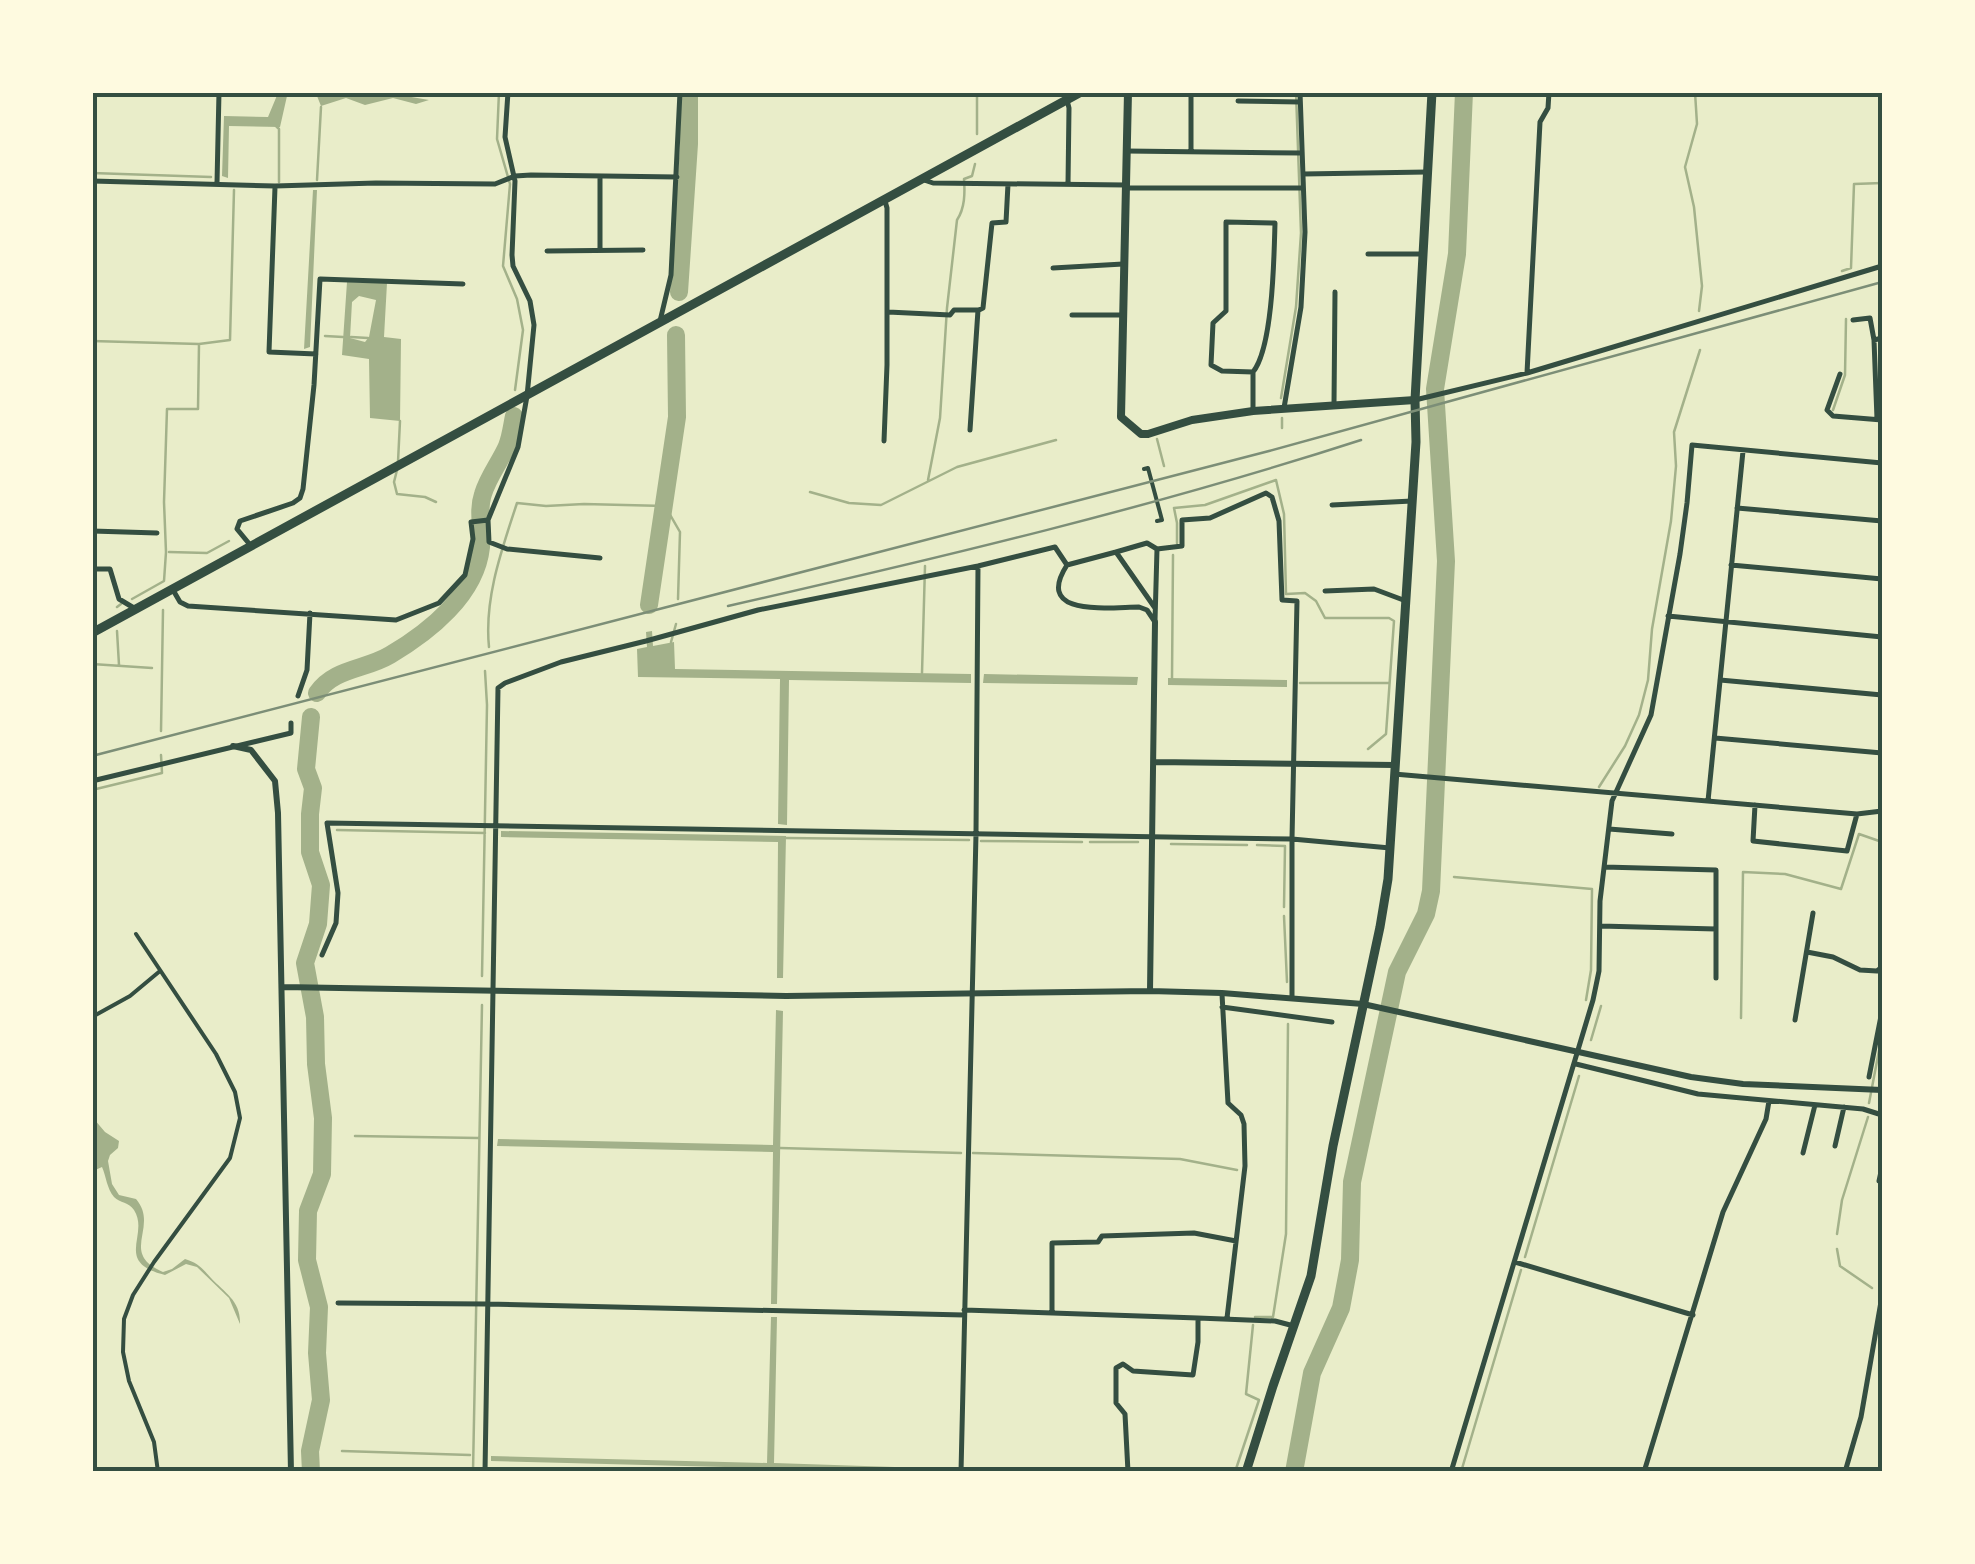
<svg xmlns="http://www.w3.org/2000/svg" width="1975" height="1564" viewBox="0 0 1975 1564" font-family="'Source Sans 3',sans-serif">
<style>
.water{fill:#a3b18a;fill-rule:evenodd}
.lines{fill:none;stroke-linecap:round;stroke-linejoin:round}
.stream{stroke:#a3b18a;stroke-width:2.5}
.river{stroke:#a3b18a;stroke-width:18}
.pedestrian{stroke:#344e41;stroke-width:4}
.minor{stroke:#344e41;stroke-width:5}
.tertiary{stroke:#344e41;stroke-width:6}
.secondary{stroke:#344e41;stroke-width:8}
.primary{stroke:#344e41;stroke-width:9}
.trunk{stroke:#344e41;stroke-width:9}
.rail{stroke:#7c8e77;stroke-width:2.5}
.neatline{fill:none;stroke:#344e41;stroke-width:4}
</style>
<rect width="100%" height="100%" fill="#e9edc9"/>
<!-- water -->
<path class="water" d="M278 93H388L429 100 416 104 393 98 365 105 346 98 321 106 317 96H287L280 127 229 126 228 178 222 176 224 116 268 117Z
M313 190H317L310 347 304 349Z
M347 282 387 283 384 337 401 339 400 421 370 418 369 359 342 355ZM359 296 376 300 369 337 365 342 350 338 352 302Z
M652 631 653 646 674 642 675 669 971 674V683L789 680 787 825 778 824 780 679 638 677 637 649 647 647 646 632Z
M984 674 1138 677 1137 685 983 683Z
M1168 678 1287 680V687L1168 685Z
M501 831 786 836 783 978H777L778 842 501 837Z
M776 1010 783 1011 777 1304H771L773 1152 497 1146 498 1139 773 1145Z
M92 1096 94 1119 105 1132 119 1141 118 1148 110 1155 108 1161 112 1184 119 1195 136 1199C160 1227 118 1253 163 1272L172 1269 185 1259C198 1263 202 1268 211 1278 225 1293 241 1301 240 1324L229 1298 197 1267 186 1264 165 1275C113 1262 150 1235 134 1210 129 1202 120 1203 114 1197 107 1189 106 1176 102 1167L93 1171Z
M771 1317H777L774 1463 955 1469V1471L774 1469V1471L768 1472 767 1468 491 1461V1456L767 1463Z"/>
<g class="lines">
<!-- stream -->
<path class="stream" d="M499 92 497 139 510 184 503 266 517 299 523 330 515 390
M1695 92 1697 124 1685 167 1694 207 1702 286 1699 311
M275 125 279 129V182
M977 134V92
M92 173 211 177
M317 180 321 107
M1842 271 1851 268 1854 184 1882 183
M325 336 343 337
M351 337 368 338
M92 341 199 344
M1281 398 1296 307 1301 233 1296 92
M1833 410 1845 375 1846 319
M1282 418V428
M1157 439 1164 466
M398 462 400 421
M397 470 394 482 397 494 425 497 436 502
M928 480 940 418 947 308 957 220C965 208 965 193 964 179L972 176 975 164
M810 492 849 503 881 505 957 467 1056 440
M1177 543V523L1174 508 1205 505 1276 480 1284 514 1286 594 1305 593 1316 601 1325 618H1389L1394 621 1386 734 1368 749
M169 552 207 553 229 541
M132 599 164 581 166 552 164 502 167 409H198L199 344 230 340 234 190
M117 607 121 604
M117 631 119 665
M671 642 676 624
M489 647C484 598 502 549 517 503L546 506 584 504 665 506 680 532 678 599
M92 664 152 668
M922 673 925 566
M1172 678 1173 555
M1300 683H1388
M161 731 163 610
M1599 787 1625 746 1639 715 1648 680 1652 629 1671 521 1676 466 1674 432 1700 350
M92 790 162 773 161 755
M337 830 485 833
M786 838 969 840
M981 841 1082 842
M1090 842H1138
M1171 844 1247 845
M1257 845 1285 846 1284 907
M1454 877 1592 889 1591 970 1586 1000
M1284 916 1287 982
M482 976 487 705 485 671
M1741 1018 1743 872 1785 874 1841 889 1859 834 1882 842
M1591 1040 1601 1006
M1869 1103 1882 1035
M355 1136 478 1138
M780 1148 961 1153
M973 1153 1180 1159 1237 1170
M1837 1234 1842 1200 1868 1117
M1837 1249 1840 1266 1872 1288
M1525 1257 1579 1076
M1255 1317H1273L1286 1234 1288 1024
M342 1451 470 1455
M473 1472 482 1005
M1235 1472 1259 1400 1246 1394 1253 1325
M1461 1472 1521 1270"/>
<!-- river -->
<path class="river" d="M679 292 689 144V92
M649 605 677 417 676 335
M317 693C334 668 365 670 390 655 429 632 476 595 481 547 483 529 477 512 483 494 488 477 500 462 507 446 511 436 512 425 514 416
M311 1472 310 1451 321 1400 317 1353 319 1307 307 1260 308 1211 322 1174 323 1118 316 1064 315 1017 305 963 318 924 321 885 310 852V814L313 788 306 769 311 717
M1294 1472 1312 1373 1341 1308 1350 1260 1352 1182 1397 972 1426 914 1431 891 1446 561 1435 389 1457 254 1464 92"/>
<!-- pedestrian -->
<path class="pedestrian" d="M1144 469 1148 468 1162 520 1157 521
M136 934 216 1054 235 1092 240 1118 230 1158 154 1262 133 1295 124 1319 123 1352 129 1381 154 1442 158 1472
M92 1017 130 996 160 971"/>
<!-- minor -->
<path class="minor" d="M508 92 505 137 515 181 512 255 513 266 530 301 534 325 527 396 518 447 488 520 489 542 507 549 600 558
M1067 100 1069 108 1068 184
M1238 101 1300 102
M1126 151 1301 153
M1191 152V95
M1303 174 1427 172
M924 180 933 183 1126 185
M92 181 275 186 376 183 495 184 515 176 531 175 677 177
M217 183 219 92
M275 187 269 352 316 354
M1126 188H1303
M600 249V177
M547 251 643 250
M1368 254H1423
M1053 268 1123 264
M979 310 983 308 992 223 1006 222 1008 184
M888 312 950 315 954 310H978L970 430
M1072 315H1122
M1853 320 1870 318 1874 340 1882 338
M660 321 671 275 680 92
M1874 340 1877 419
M1253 372C1273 347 1274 257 1275 223L1226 222V311L1213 323 1211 365 1222 371 1253 372V411
M1527 373 1540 122 1548 108 1549 92
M1840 374 1827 410 1833 416 1882 420
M1415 400 1527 373 1882 266
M1334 404 1335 292
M1284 408 1301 307 1305 232 1300 92
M884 441 887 365V208L885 201
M1332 505 1412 501
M1737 508 1882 521
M92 531 157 533
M251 546 237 529 240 521 293 503 300 498 303 489 314 385 320 279 463 284
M1116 552 1147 543 1157 549 1155 621
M1731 565 1882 579
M92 569H110L119 599 134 608
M173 590 180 602 188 606 396 620 439 603 465 575 473 539 471 522 488 520
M1325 591 1374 589 1406 601
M1155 608 1116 552 1067 565C1033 618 1110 607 1139 607L1147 610 1155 622
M1668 616 1882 637
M1720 680 1882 695
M298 696 307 670 310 613
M1715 738 1882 753
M1394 774 1857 814 1882 811
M92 781 291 733V723
M1708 801 1743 451
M1755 805 1753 841 1847 851 1857 814
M1609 829 1672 834
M1604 867 1716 870V978
M1600 926 1716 929
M1807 952 1833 957 1860 970 1877 971 1882 967
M322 955 336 923 338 893 327 823 1292 839 1297 601 1282 600 1279 521 1272 497 1266 493 1210 518 1182 520V546L1157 549
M1222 994 1228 1103 1241 1115 1244 1124 1245 1166 1227 1318
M1292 998V839L1390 848
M1222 1007 1332 1022
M1795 1020 1813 913
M1576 1064 1698 1094 1863 1109 1882 1115
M1869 1077 1882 1011
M1835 1146 1844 1107
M1803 1153 1815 1105
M1879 1181 1882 1167
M1515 1262 1693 1315
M338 1303 487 1304 964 1315
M964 1310 1198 1318
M1052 1311V1243L1098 1242 1102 1236 1194 1233 1236 1241
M485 1472 498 688 505 683 561 662 646 641 758 610 978 566 1055 547 1067 565
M961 1472 976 834 978 566
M1128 1472 1125 1414 1116 1403V1368L1123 1364 1133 1371 1193 1375 1198 1342V1318L1275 1321 1294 1326
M1451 1472 1593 1000 1599 971 1600 901 1612 801 1651 715 1680 554 1687 503 1692 445 1882 463
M1644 1472 1723 1212 1766 1119 1769 1101
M1845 1472 1861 1417 1882 1296"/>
<!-- tertiary -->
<path class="tertiary" d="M233 746 251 750 275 781 278 813 291 1472
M1155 762 1395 765
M283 987 786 996 1150 991 1222 993 1363 1004 1691 1077 1743 1084 1882 1090
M1150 991 1155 622"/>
<!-- secondary -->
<path class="secondary" d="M1128 92 1121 417 1141 434H1148L1192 420 1253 411 1415 400"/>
<!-- primary -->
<path class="primary" d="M1246 1472 1273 1386 1311 1276 1333 1146 1380 927 1388 879 1416 442 1415 400 1432 92"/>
<!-- trunk -->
<path class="trunk" d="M92 633 1081 92"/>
<!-- rail -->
<path class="rail" d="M728 606C940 558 1154 507 1361 440
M92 756 1269 451 1882 282"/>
</g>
<!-- border -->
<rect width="1975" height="1564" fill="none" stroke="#fefae0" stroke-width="190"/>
<rect x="95" y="95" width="1785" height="1374" class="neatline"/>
</svg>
